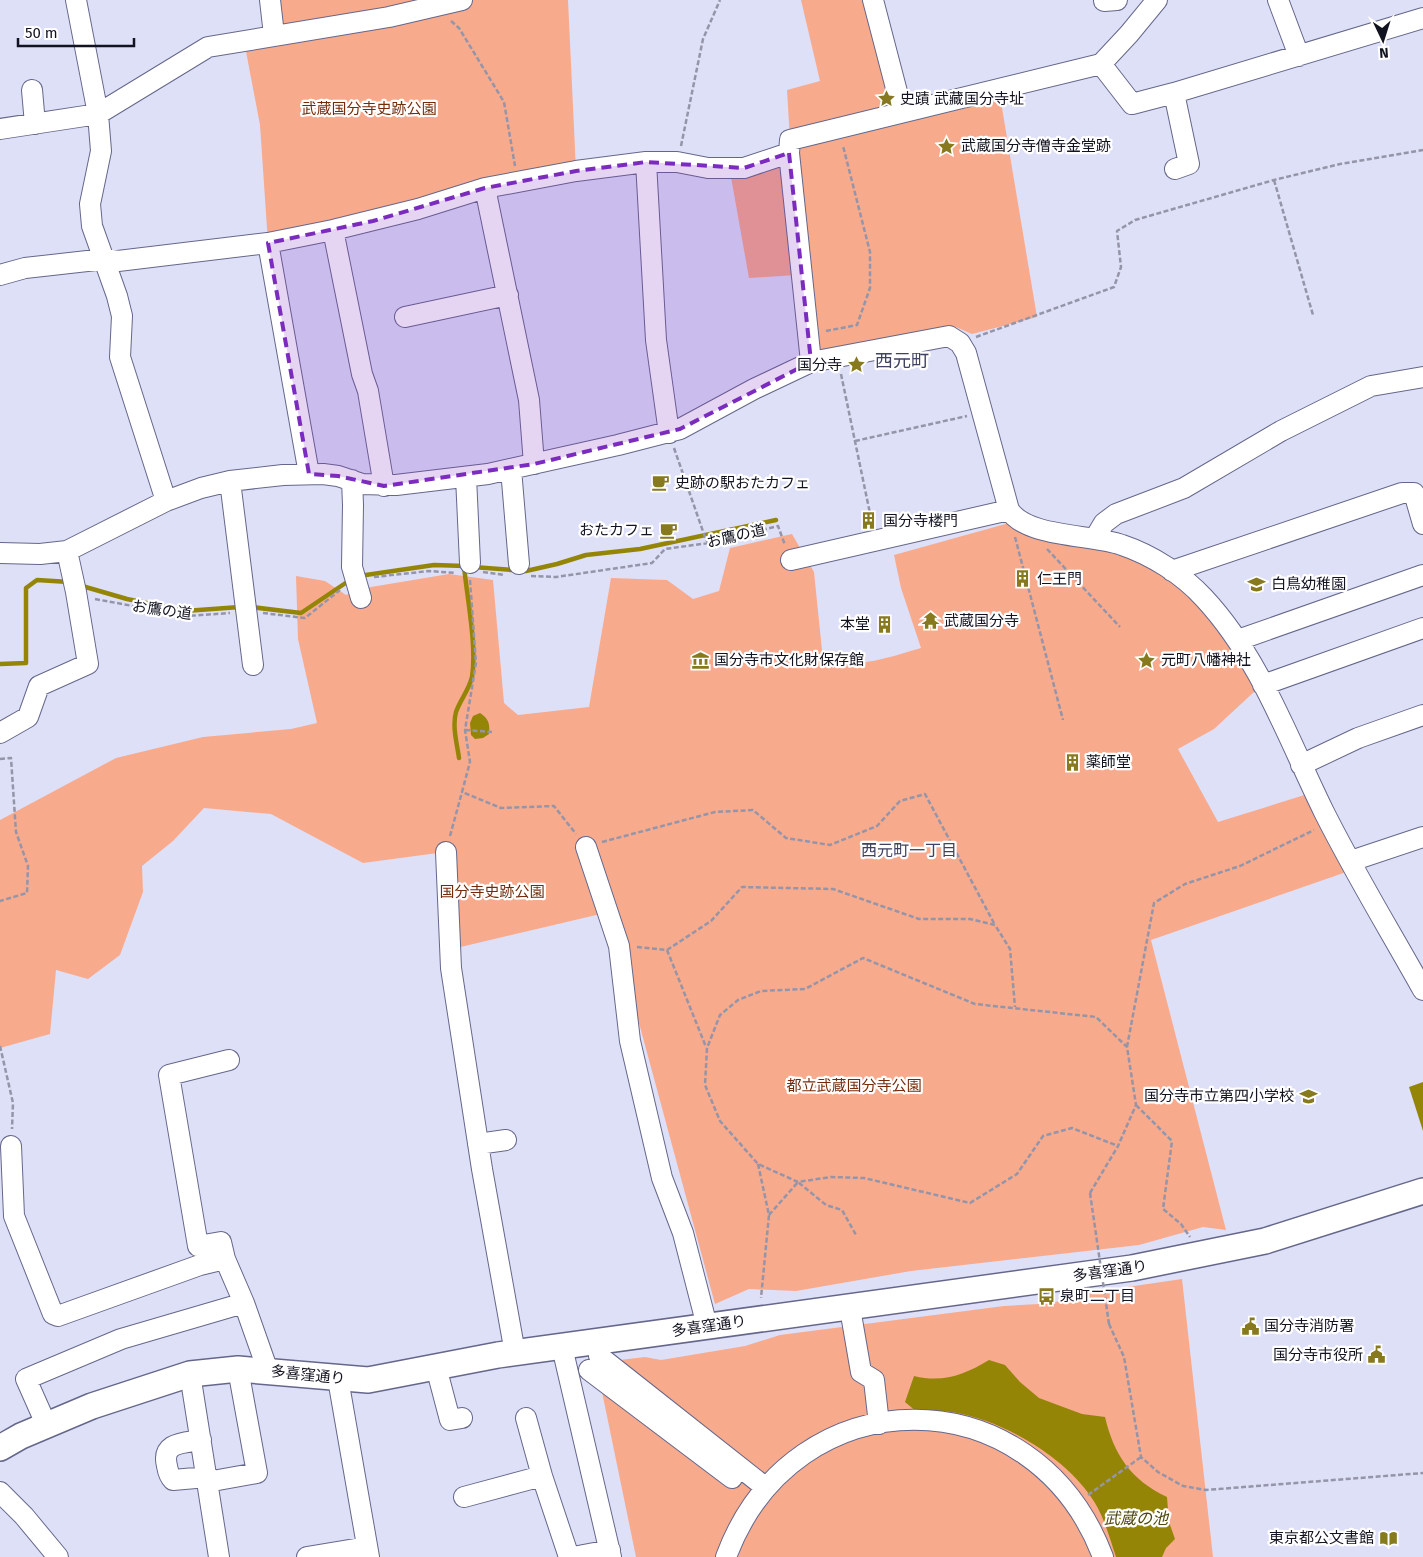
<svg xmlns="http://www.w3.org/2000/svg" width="1423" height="1557" viewBox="0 0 1423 1557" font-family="'Fira Sans','Noto Sans JP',sans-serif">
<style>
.green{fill:#f8aa8d}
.water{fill:#958507}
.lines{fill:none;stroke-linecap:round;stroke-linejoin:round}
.stream{stroke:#958507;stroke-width:4.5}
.minor-casing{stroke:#65678a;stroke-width:22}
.major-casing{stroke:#65678a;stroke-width:28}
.path{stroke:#9495a9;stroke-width:2.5;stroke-dasharray:5 2.5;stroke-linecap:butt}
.minor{stroke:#fff;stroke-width:20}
.major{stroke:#fff;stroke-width:25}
.path-bridge{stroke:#9495a9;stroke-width:2.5;stroke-dasharray:5 2.5;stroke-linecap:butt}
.marked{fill:#7b2cbf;fill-opacity:0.2;stroke:#7b2cbf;stroke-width:4;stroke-dasharray:10 6;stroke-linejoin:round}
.labels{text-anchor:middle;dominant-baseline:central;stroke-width:4.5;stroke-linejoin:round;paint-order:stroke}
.poi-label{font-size:15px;fill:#121320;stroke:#fff;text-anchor:start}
.park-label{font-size:15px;fill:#752b0a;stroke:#fff}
.street-label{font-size:15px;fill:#121320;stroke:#fff}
.neighbourhood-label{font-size:16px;fill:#404262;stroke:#fff}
.water-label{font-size:16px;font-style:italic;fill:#4f470c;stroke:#fff}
.quarter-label{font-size:18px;fill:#404262;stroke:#fff}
</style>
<rect width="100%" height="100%" fill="#dee0f8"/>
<!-- green -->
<path class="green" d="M270 0H568L576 171 268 243 260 125 244 41 274 35Z
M801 0H873L902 111 999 90 1037 317 972 334 956 327 838 358 818 356 790 140 787 90 820 81Z
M780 162 796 275 749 278 731 177Z
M1020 520 1145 554 1238 640 1254 692 1214 729 1178 749 1218 822 1314 792 1355 869 1151 940 1226 1230 1203 1227 1139 1245 911 1271 796 1291 749 1289 715 1304 609 912 448 950 445 852 363 863 271 814 204 808 173 841 142 866 143 892 120 955 88 979 56 970 50 1034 0 1048V820L116 758 203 737 291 729 317 723 298 639 296 576 325 581 346 595 359 589 449 574 493 580 504 703 518 715 589 707 611 578 667 580 693 599 719 591 730 548 792 534 814 572 823 660C854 670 890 657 921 648L901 588 894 555Z
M1182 1279 1213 1557H636L601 1387 620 1360 645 1357 661 1360 745 1346 780 1335 1004 1306 1039 1304 1070 1300 1093 1292Z"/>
<!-- water -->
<path class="water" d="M480 713C489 719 490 724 489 734L483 738 475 739 471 735 470 723 473 716Z
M1423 1082V1131L1409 1087Z
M989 1360 1005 1365 1020 1382 1039 1398 1082 1414 1105 1417C1114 1455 1131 1480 1167 1497L1169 1522 1175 1539 1166 1548 1162 1557H1116C1110 1539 1105 1520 1095 1503 1069 1459 1006 1422 957 1413 945 1410 931 1412 918 1413L905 1402 914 1376C943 1383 964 1375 989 1360Z"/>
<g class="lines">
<!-- stream -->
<path class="stream" d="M473 567 526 571 557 564 586 555 640 549 776 520
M359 576 434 565 465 566
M82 586 127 599 185 611 240 607
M251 607 301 613 350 580
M0 664 26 663V588L37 580 69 582
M459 758C457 744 452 726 456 712 460 700 469 690 472 677 477 646 467 598 464 566"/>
<defs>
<path id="minor" d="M76 0 98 114 101 151 90 204 92 226 117 296 122 316 120 357 166 501
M270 0 274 35
M873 0 902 111
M1278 0 1299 56
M1104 1 1117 0
M1101 64 1132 104 1174 93 1423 18
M32 90 35 124
M1174 93 1189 164 1175 169
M0 129 98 114 208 47 389 17 462 0
M646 162 656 340 669 433
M485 188 529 400 534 464
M333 230 362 374 368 391 384 486
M268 243 309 474
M0 275 25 268 105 259 118 261 268 243 333 230 418 209 485 188 576 171 646 162H677L708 168H744L789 153
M405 317 508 295
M811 362 789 153 790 140 1101 64 1129 34 1157 0
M511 469 519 564
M466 477 470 563
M352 480 353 505 352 567 361 598
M230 481 253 665
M1095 538 1104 523 1116 514 1184 488 1281 431 1371 386 1423 377
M0 553 40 554 67 551 166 501 201 488 230 481 283 475 323 474 338 476 362 484 396 485 488 474 618 445 680 429 754 389 811 362 949 336 960 343 966 353 1009 510C1027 538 1092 534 1122 545 1152 555 1183 575 1204 598 1260 658 1288 739 1324 812 1354 872 1390 931 1423 990
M791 560 1009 510
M1172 571 1402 493H1414L1423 524
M1238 640 1423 575
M1263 685 1423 628
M0 733 28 717 39 686 88 664 76 592 67 551
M1301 765 1358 738 1423 715
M586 847 619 946 630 1041 662 1178 683 1233 707 1326
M446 852 451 968 482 1169 515 1353
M1351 861 1423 837
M478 1144 506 1140
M11 1146 14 1216 53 1314 58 1316 200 1265 225 1259 244 1303 268 1371
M225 1259 221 1242 198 1246 169 1075 229 1060
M852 1320 861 1372 874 1380 879 1424
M562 1347 611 1557
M599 1356 765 1487
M436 1367 450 1420 462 1418
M589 1370 732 1478
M190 1374 219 1557
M338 1379 369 1557
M526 1418 542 1476 569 1557
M46 1424 26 1379 121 1339 244 1303
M201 1440C183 1443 161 1442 167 1466 168 1472 169 1476 173 1480L207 1477
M207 1482 257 1473 238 1369
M0 1492 24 1516 58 1557
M464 1497 542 1476
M307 1557 367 1547
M573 1557 610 1550
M726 1557C794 1374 1034 1374 1103 1557"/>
<path id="major" d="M0 1448 21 1436 92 1406 190 1374 238 1369 368 1380 498 1355 1132 1268 1265 1241 1423 1191"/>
</defs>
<!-- minor casing -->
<use href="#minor" class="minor-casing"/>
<!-- major casing -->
<use href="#major" class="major-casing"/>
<!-- path -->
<path class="path" d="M451 21 459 28 504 102 515 166
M681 146 703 39 720 0
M1274 180 1313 315
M826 331 857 325 870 288V252L843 146
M976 337 1114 287 1121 267 1117 231 1135 220 1274 180 1340 164 1423 150
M841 374 872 523
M855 441 967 416
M674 448 706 540 709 543
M1015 537 1063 720
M1047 549 1120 627
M483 572 505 575
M531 576 556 577 652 563 665 549 709 543 778 526 785 545
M374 577 429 571 456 573
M470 580 476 663 465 730 470 762 462 792 501 808 554 806 576 834
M95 599 187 616 230 613
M263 613 305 618 340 590
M465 730 492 732
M0 759 11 758 16 832 28 866 27 893 0 901
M450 836 462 792
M602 842 715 812 753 810 786 838 830 845 877 826 900 801 925 794 995 925
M637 947 667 950 706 1047
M667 950 711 921 742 887 833 889 919 919H970L995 925 1010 949 1015 1007
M0 1046 13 1103 12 1129
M1127 1047 1154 903 1185 884 1240 866 1314 830
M1136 1105 1172 1141 1163 1209 1181 1224 1190 1237
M758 1164 769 1215 761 1298
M1090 1193 1118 1146 1136 1105 1127 1047 1096 1017 975 1004 863 958 805 989 761 991 738 1000 720 1015 707 1048 705 1085 720 1121 758 1164 798 1182 831 1177 864 1178 970 1203 1017 1174 1043 1136 1072 1128 1118 1146
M769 1215 798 1182 826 1205 842 1210 856 1235
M1109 1324 1124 1357 1141 1457 1158 1472 1183 1486 1206 1490 1423 1473
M1088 1495 1141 1457"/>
<!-- minor -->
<use href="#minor" class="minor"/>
<!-- major -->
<use href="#major" class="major"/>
<!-- path-bridge -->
<path class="path-bridge" d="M1090 1193 1109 1324"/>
</g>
<!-- marked area -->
<path class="marked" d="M789 153 811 362 680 429 534 464 384 486 338 476 309 474 268 243 373 221 485 188 576 171 646 162 744 168Z"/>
<!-- icons -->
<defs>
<symbol id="sight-bare" viewBox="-9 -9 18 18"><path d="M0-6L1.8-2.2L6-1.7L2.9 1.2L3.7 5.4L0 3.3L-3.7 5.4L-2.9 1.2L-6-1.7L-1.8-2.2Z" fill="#86791e" stroke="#fff" stroke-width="2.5" paint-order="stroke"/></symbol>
<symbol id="cafe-bare" viewBox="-9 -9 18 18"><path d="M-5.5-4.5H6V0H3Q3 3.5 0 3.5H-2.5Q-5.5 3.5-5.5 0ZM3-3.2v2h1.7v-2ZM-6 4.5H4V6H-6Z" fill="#86791e" stroke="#fff" stroke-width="2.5" paint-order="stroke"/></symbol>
<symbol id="building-bare" viewBox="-9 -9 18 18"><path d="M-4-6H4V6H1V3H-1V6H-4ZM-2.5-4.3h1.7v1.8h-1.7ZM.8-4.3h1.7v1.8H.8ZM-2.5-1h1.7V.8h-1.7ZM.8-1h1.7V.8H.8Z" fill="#86791e" stroke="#fff" stroke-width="2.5" paint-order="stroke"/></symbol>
<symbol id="school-bare" viewBox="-9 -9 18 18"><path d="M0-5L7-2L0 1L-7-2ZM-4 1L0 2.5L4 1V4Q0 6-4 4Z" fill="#86791e" stroke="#fff" stroke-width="2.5" paint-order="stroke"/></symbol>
<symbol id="temple-bare" viewBox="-9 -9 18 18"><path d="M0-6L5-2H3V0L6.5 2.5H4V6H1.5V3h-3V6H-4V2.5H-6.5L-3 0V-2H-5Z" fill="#86791e" stroke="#fff" stroke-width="2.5" paint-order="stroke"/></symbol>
<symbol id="museum-bare" viewBox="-9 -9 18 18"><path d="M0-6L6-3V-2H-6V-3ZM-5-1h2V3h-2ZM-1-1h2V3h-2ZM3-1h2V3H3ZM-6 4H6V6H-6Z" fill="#86791e" stroke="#fff" stroke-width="2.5" paint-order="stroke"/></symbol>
<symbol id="bus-bare" viewBox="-9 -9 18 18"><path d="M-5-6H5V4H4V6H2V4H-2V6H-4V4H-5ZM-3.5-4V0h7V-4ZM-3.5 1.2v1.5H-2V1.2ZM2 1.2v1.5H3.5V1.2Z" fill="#86791e" stroke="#fff" stroke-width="2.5" paint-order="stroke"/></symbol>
<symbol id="civic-bare" viewBox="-9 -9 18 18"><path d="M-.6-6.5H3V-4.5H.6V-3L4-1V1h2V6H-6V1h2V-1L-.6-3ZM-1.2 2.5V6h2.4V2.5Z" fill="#86791e" stroke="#fff" stroke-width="2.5" paint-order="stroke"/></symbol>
<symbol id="library-bare" viewBox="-9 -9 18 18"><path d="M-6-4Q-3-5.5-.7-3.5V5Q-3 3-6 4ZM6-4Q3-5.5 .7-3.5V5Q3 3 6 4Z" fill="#86791e" stroke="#fff" stroke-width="2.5" paint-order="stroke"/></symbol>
</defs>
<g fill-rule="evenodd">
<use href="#sight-bare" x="874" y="86" width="25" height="25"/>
<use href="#sight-bare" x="934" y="134" width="25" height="25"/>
<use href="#sight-bare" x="844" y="352" width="25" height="25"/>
<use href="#cafe-bare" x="648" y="470" width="25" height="25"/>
<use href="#building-bare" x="856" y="508" width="25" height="25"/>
<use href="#cafe-bare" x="656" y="518" width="25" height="25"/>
<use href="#building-bare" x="1010" y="566" width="25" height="25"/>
<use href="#school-bare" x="1244" y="572" width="25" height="25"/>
<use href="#temple-bare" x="918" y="608" width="25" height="25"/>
<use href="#building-bare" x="872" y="612" width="25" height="25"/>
<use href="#museum-bare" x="688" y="648" width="25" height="25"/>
<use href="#sight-bare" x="1134" y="648" width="25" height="25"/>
<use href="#building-bare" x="1060" y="750" width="25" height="25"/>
<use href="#school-bare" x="1296" y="1084" width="25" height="25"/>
<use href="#bus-bare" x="1034" y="1284" width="25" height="25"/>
<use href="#civic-bare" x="1238" y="1314" width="25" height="25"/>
<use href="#civic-bare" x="1364" y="1342" width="25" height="25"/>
<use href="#library-bare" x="1376" y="1526" width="25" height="25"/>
</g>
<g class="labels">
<!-- poi labels -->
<g class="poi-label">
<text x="900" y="99">史蹟 武藏国分寺址</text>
<text x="961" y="146">武蔵国分寺僧寺金堂跡</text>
<text x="842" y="365" text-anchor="end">国分寺</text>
<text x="675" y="483">史跡の駅おたカフェ</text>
<text x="883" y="521">国分寺楼門</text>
<text x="654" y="530" text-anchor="end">おたカフェ</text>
<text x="1037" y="579">仁王門</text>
<text x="1271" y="584">白鳥幼稚園</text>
<text x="944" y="621">武蔵国分寺</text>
<text x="870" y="624" text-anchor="end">本堂</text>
<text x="714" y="660">国分寺市文化財保存館</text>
<text x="1161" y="660">元町八幡神社</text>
<text x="1086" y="762">薬師堂</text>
<text x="1294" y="1096" text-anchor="end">国分寺市立第四小学校</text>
<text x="1060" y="1296">泉町二丁目</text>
<text x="1264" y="1326">国分寺消防署</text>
<text x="1363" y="1355" text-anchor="end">国分寺市役所</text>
<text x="1374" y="1538" text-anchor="end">東京都公文書館</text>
</g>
<!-- park labels -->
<g class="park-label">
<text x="369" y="109">武蔵国分寺史跡公園</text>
<text x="492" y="892">国分寺史跡公園</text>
<text x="854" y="1086">都立武蔵国分寺公園</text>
</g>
<!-- street labels -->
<g class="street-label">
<text transform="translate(736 536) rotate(-13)">お鷹の道</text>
<text transform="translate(162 610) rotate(8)">お鷹の道</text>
<text transform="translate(1110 1271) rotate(-8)">多喜窪通り</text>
<text transform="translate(709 1326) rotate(-8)">多喜窪通り</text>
<text transform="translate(308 1375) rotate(6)">多喜窪通り</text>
</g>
<!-- neighbourhood labels -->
<g class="neighbourhood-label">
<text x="909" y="850">西元町一丁目</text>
</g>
<!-- water labels -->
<g class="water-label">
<text x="1136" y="1518">武蔵の池</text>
</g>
<!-- quarter labels -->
<g class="quarter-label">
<text x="902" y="361">西元町</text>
</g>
</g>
<!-- north arrow -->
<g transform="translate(1383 40) rotate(176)" stroke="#ffffff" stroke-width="4" paint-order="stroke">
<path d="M0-4L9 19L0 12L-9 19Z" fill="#121320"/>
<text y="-8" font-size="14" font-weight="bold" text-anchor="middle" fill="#121320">N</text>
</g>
<!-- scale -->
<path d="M18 38v8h116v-8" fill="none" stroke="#121320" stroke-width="2.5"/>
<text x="25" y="38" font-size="15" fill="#121320" stroke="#ffffff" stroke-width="4" paint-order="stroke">50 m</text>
</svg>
